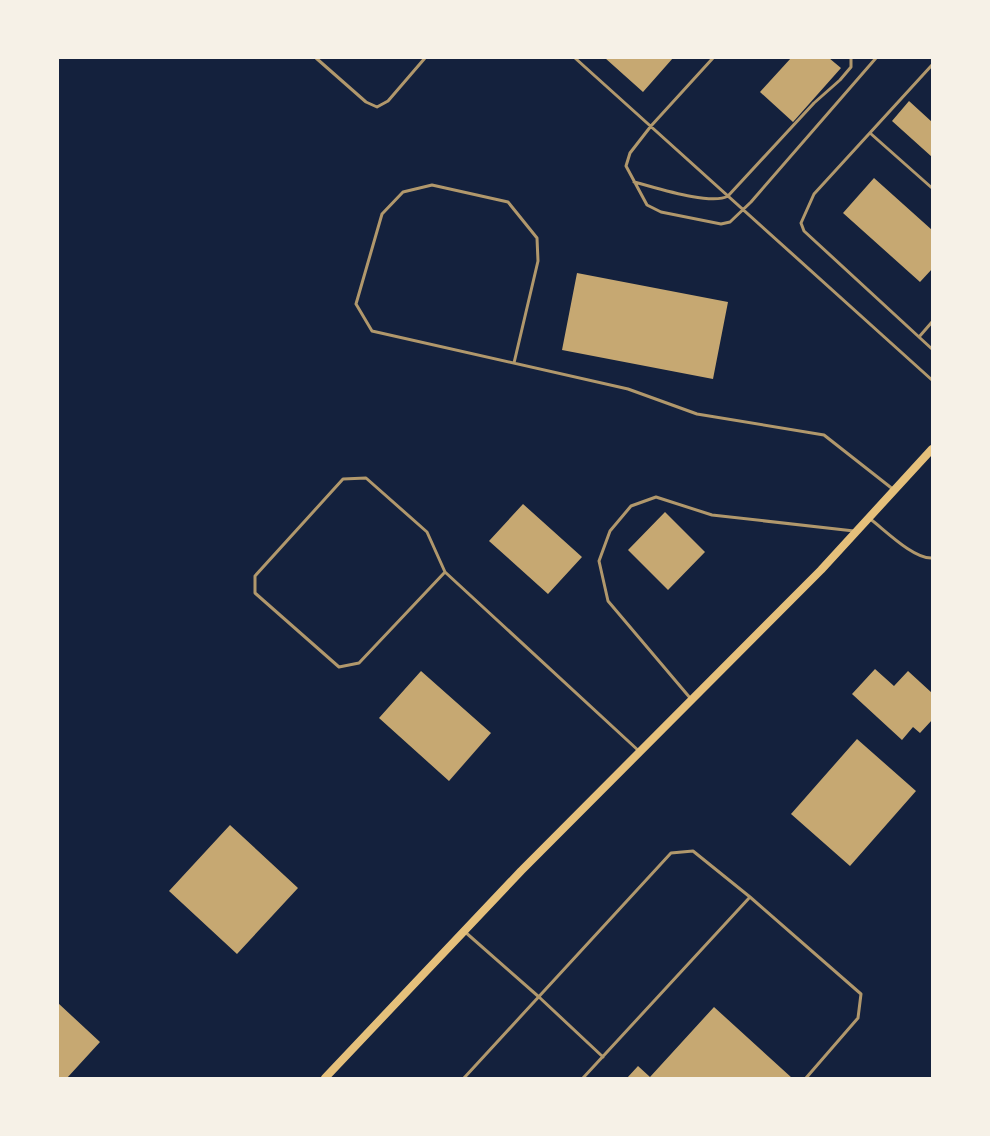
<svg xmlns="http://www.w3.org/2000/svg" width="990" height="1136" viewBox="0 0 990 1136" font-family="Cabin,sans-serif">
<style>
.building{fill:#c6a872}
.lines{fill:none;stroke-linecap:round;stroke-linejoin:round}
.service{stroke:#b1986c;stroke-width:3}
.secondary{stroke:#e5c07b;stroke-width:8}
</style>
<rect width="100%" height="100%" fill="#14213d"/>
<!-- building -->
<path class="building" d="M605 58H673L643 92Z
M791 58H829L841 68 793 122 760 92Z
M909 101 932 122V157L892 121Z
M874 178 932 230V269L920 282 843 213Z
M577 273 728 302 713 379 562 350Z
M523 504 582 557 548 594 489 541Z
M665 512 705 552 668 590 628 550Z
M875 669 894 686 908 671 932 693V720L920 733 913 727 902 740 852 694Z
M421 671 491 733 449 781 379 718Z
M857 739 916 791 850 866 791 814Z
M230 825 298 888 237 954 169 891Z
M58 1003 100 1042 67 1078H58Z
M714 1007 792 1078H627L638 1066 650 1077Z"/>
<g class="lines">
<!-- service -->
<path class="service" d="M316 58 366 102 377 107 388 101 425 58
M575 58 932 380
M713 58 651 126 630 153 626 166 647 205 661 212 721 224 730 222 751 202 876 58
M932 65 814 194 801 223 804 231 932 349
M870 133 932 188
M634 182C654 187 711 206 728 196L814 103 840 80 851 67V58
M919 337 932 322
M514 363 538 261 537 238 508 202 432 185 403 192 382 214 356 304 372 331 628 389 697 414 824 435 894 490
M869 518C884 529 913 559 932 558
M445 572 359 663 339 667 255 593V576L343 479 366 478 427 532 445 572 640 752
M691 699 608 601 599 561 610 531 631 506 656 497 712 515 854 531
M464 931 539 997 603 1057
M464 1078 671 853 693 851 750 897
M583 1078 750 897 861 994 858 1018 806 1078"/>
<!-- secondary -->
<path class="secondary" d="M325 1078 521 871 821 570 932 449"/>
</g>
<!-- border -->
<rect width="990" height="1136" fill="none" stroke="#f6f1e7" stroke-width="118"/>
</svg>
